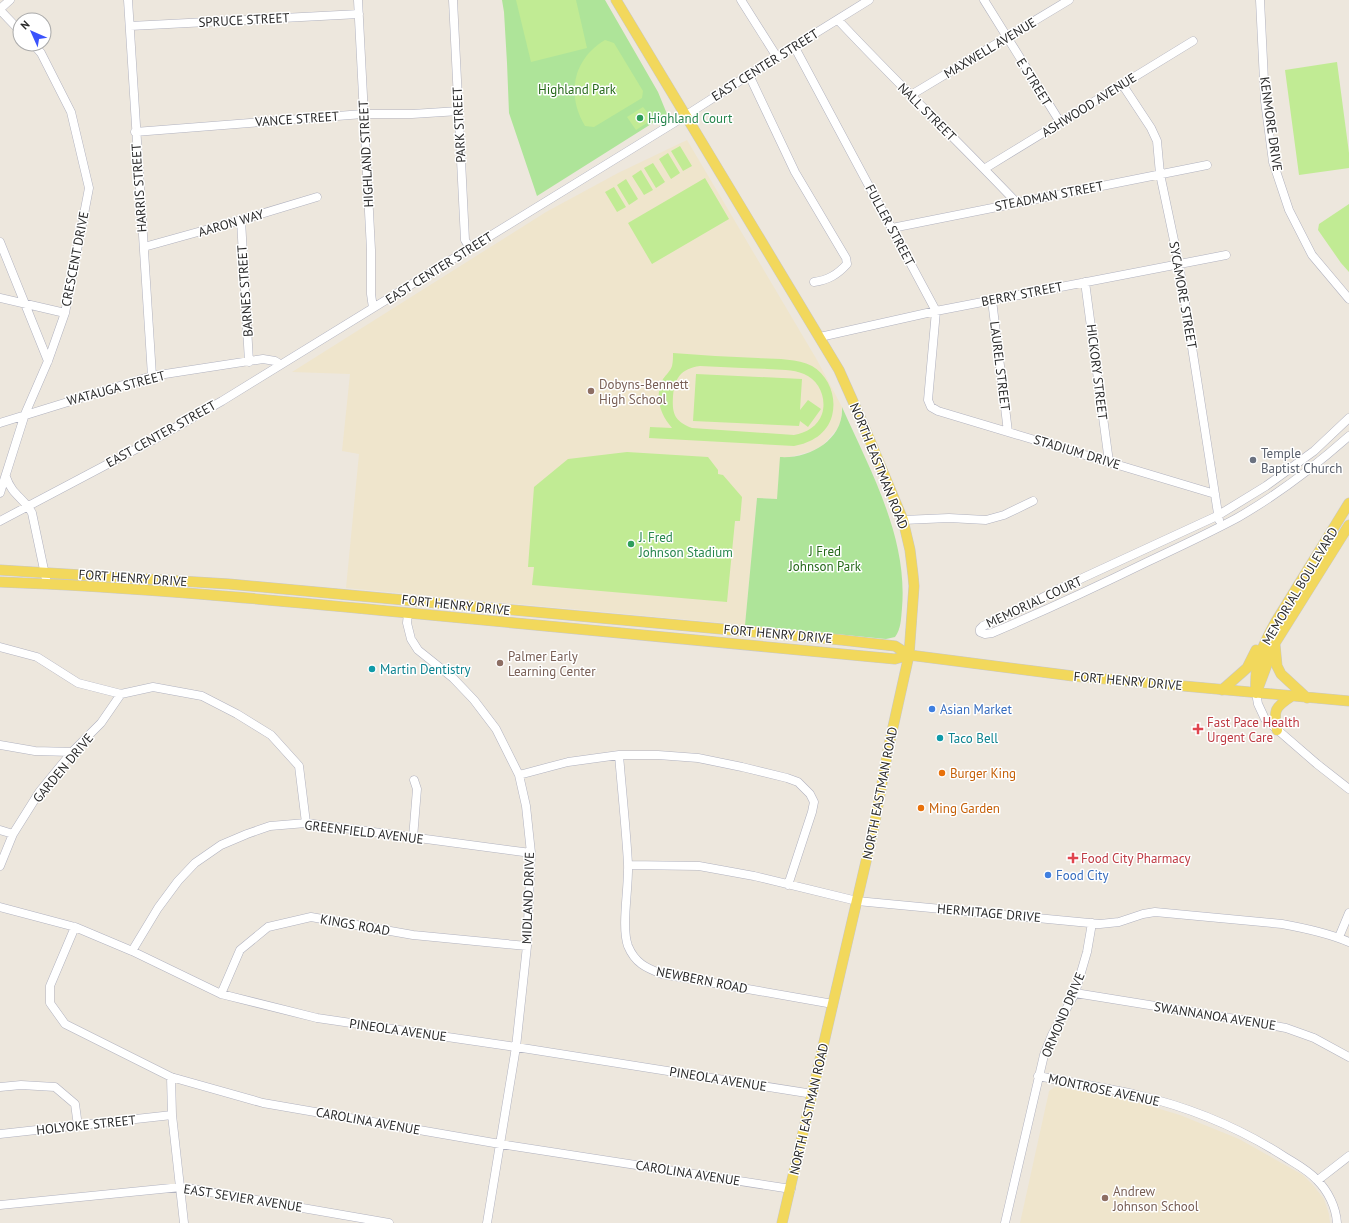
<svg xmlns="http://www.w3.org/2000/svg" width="1349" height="1223" viewBox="0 0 1349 1223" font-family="'PT Sans',sans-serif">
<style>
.education{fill:#efe5cc}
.green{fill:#aee499}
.pitch{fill:#c1eb94;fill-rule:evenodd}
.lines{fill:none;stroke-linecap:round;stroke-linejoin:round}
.minor-casing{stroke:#b1b2bf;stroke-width:9}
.major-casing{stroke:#c8c8c8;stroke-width:11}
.minor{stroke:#fff;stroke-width:8}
.major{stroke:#f2d85c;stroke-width:10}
.leisure-dot{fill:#2e9e5b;stroke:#fff;stroke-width:1.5}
.education-dot{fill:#8d6e63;stroke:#fff;stroke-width:1.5}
.worship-dot{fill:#6b7280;stroke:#fff;stroke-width:1.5}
.culture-dot{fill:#0f9aa8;stroke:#fff;stroke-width:1.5}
.shop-dot{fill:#3f7fe0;stroke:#fff;stroke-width:1.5}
.health-dot{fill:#e0444e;stroke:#fff;stroke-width:1.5}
.food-dot{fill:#e8710a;stroke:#fff;stroke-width:1.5}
.labels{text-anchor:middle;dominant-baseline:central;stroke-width:3;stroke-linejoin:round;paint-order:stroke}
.street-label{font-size:13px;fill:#2b2b2b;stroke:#fff}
.park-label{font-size:13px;fill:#256919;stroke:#fff}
.leisure-label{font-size:13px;fill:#27864d;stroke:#fff;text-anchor:start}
.education-label{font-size:13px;fill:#785e54;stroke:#fff;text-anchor:start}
.worship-label{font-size:13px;fill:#5b616d;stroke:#fff;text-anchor:start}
.culture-label{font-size:13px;fill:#0d838f;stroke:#fff;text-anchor:start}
.shop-label{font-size:13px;fill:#366cbe;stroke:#fff;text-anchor:start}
.health-label{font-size:13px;fill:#be3a42;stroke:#fff;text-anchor:start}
.food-label{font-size:13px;fill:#c56008;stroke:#fff;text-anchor:start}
</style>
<rect width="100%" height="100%" fill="#ede7dd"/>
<!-- education -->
<path class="education" d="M687 140 817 360 842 407 841 420 838 428 823 445 812 451 790 457 777 499 757 498 745 625 346 588 359 454 342 451 350 374 292 372 546 212 618 173Z
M1055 1087 1120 1097 1180 1115 1239 1139 1303 1175 1312 1184 1324 1199 1329 1214 1330 1223H1020L1048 1096 1049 1091Z"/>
<!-- green -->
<path class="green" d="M502 0H605L658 92 667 114 537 196 509 113 507 63 504 12Z
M842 407C870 470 908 537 902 608 901 619 901 629 895 637L886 639 745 625 757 498 777 499 780 457C809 459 844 440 842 407Z"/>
<!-- pitch -->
<path class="pitch" d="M516 0H576L587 48 531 62Z
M605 40 614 43 643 91 642 98 594 127 585 126C566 95 573 59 605 40Z
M1337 62 1349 153V168L1299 175 1285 70Z
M643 107 653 119 636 130 627 117Z
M680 146 692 166 683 171 671 151Z
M668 153 680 173 671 179 659 159Z
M653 163 665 182 656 188 644 168Z
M641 170 653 190 644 195 632 176Z
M705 178 729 219 652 264 628 223Z
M626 179 638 199 629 205 617 185Z
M614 187 626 207 617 212 605 192Z
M1349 204V272L1341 263 1318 230 1319 224Z
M673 353C701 355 729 357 758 358 775 359 796 358 812 366 829 376 837 397 832 416 827 434 811 443 794 446L649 438 650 427 672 428C660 414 654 397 663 379 666 375 671 370 672 366 673 362 673 357 673 353ZM700 366C722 367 745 368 767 369 779 370 793 369 804 374 819 380 827 398 822 414 818 426 806 433 794 435L692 428C674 421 672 413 673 396 675 377 681 369 700 366Z
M696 374 802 379 800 410 808 400 821 409 808 427 800 421 799 426 693 421Z
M627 452 708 457 718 470V474L723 475 742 497 740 521H735L727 602 532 585 534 567H528L534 487 568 459Z"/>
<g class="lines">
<defs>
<path id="minor" d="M128 0 152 376
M358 0 371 250V294L373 308
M453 0 465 240 470 248
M741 0 777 57
M984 0 1060 122
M1260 0 1265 101 1273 162 1289 210 1312 255 1349 299
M0 9 10 0
M0 10 20 31
M838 20C896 82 958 141 1017 203
M130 26 359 14
M794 46 936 311 928 400 931 407 938 411 1215 494
M749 75 795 172 846 258 847 264C837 275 828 280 814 282
M1122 84 1151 128 1157 141 1160 174 1179 264 1219 520
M911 95 1069 0
M135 132 363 114H412L459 111
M984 169 1193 41
M241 220 249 362
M892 228 1207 165
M0 242 48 361
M144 247 241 220 317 197
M1085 282 1109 462
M0 298 65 313
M992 300 1008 432
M820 337 936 311 1226 255
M1349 418 1314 451 1266 486 1217 516 1063 587 1018 610 983 626 980 629V632L985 634 992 633C1044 611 1096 587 1147 562 1177 548 1207 534 1237 518 1277 495 1314 467 1349 436
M0 423 152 376 263 359 275 361 280 364
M6 477C12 495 24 498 32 513L47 584
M0 493 25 414 48 361 65 313 89 188 71 112 41 53 33 44
M903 520 949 518 986 520 1004 515 1033 501
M0 521 157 438 222 401 685 116 777 57 869 0
M408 613 407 623 411 639 418 650 453 678 474 700 496 729 519 775 526 806 531 853 527 946 516 1047 487 1223
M0 647 37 657 78 683 121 694 153 687 202 696 237 714 271 735 299 766 306 823
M1256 693 1258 704 1265 719 1317 764 1349 789
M0 745 35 751 72 752
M619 755C622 792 626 828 628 864 629 887 621 927 628 946 635 963 646 968 662 974L833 1004
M519 775 568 762 619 755H658L698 758 742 767 787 778 798 782 810 794 814 802 812 812 788 885
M0 830 13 834
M413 838 417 789 414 780
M628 865 699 866 754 876 857 901 1100 924 1119 922 1143 914 1155 912 1282 924C1304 928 1328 933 1349 942
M0 866 13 834 40 791 72 752 101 723 121 694
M0 907 75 927 132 951 221 994 317 1018 516 1047 813 1094
M75 927 50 986V1003L65 1024 171 1077 263 1103 500 1144 791 1189
M1339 937 1349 913
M132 951 158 908 178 881 195 863 221 845 247 834 270 826 306 823 531 853
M1075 993 1248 1021 1286 1028 1314 1038 1349 1057
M221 994 240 950 268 927 311 917 413 935 527 946
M1038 1076C1071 1083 1105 1087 1137 1095 1189 1107 1240 1128 1285 1157 1296 1164 1308 1170 1317 1180 1328 1191 1336 1207 1337 1223
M171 1077 172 1115 184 1223
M0 1087 21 1085 55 1087 75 1104 78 1126
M0 1134 172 1115
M1318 1180 1349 1156
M0 1205 181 1187 389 1223
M1005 1223 1044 1055 1052 1035 1075 993 1087 952 1092 923"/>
<path id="major" d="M616 0 839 370 863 424 903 520 910 550 913 575 914 586 909 655 889 745 874 827 782 1223
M0 570 229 584 842 640 895 646 909 655 1073 676 1349 701
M0 582C137 587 273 600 409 613 571 628 733 643 895 659L909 655
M1275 645 1277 666 1281 674 1307 698
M1222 690 1247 668 1256 650
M1257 691 1275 643 1349 525
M1256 693C1254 662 1261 649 1275 623L1349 503
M1277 730C1273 710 1275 707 1292 696"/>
</defs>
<!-- minor casing -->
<use href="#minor" class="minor-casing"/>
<!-- major casing -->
<use href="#major" class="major-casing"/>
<!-- minor -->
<use href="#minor" class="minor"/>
<!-- major -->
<use href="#major" class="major"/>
</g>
<!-- markers -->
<g class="leisure-dot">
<circle cx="640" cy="118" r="4"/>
<circle cx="631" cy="544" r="4"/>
</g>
<g class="education-dot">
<circle cx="591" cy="391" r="4"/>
<circle cx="500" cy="663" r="4"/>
<circle cx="1105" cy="1198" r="4"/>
</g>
<circle class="worship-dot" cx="1253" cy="460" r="4"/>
<g class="culture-dot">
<circle cx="372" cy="669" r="4"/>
<circle cx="940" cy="738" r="4"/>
</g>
<g class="shop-dot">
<circle cx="932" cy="709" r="4"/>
<circle cx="1048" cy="875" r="4"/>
</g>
<g class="health-dot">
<path d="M1196 723h4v4h4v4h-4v4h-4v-4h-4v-4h4z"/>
<path d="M1071 852h4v4h4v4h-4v4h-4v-4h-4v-4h4z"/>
</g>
<g class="food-dot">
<circle cx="942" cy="773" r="4"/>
<circle cx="921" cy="808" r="4"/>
</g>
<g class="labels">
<!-- street labels -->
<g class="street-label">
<text transform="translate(244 20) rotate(-3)">SPRUCE STREET</text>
<text transform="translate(990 48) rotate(-31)">MAXWELL AVENUE</text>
<text transform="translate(765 65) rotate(-32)">EAST CENTER STREET</text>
<text transform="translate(1034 82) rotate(58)">E STREET</text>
<text transform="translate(1089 105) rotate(-32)">ASHWOOD AVENUE</text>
<text transform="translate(927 112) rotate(45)">NALL STREET</text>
<text transform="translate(297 119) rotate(-4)">VANCE STREET</text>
<text transform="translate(1271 124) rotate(82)">KENMORE DRIVE</text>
<text transform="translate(459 125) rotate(-93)">PARK STREET</text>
<text transform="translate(366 154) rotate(-93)">HIGHLAND STREET</text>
<text transform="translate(139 188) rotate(-94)">HARRIS STREET</text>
<text transform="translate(1049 196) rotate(-11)">STEADMAN STREET</text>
<text transform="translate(231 223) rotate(-16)">AARON WAY</text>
<text transform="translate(890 225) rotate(62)">FULLER STREET</text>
<text transform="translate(75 259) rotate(-79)">CRESCENT DRIVE</text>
<text transform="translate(439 268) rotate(-32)">EAST CENTER STREET</text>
<text transform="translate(245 291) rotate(-94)">BARNES STREET</text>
<text transform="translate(1022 294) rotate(-11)">BERRY STREET</text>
<text transform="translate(1183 295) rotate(80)">SYCAMORE STREET</text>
<text transform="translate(1000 366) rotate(83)">LAUREL STREET</text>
<text transform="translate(1097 372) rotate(83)">HICKORY STREET</text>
<text transform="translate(116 388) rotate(-15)">WATAUGA STREET</text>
<text transform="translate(161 434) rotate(-29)">EAST CENTER STREET</text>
<text transform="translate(1077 452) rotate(17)">STADIUM DRIVE</text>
<text transform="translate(879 466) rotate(68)">NORTH EASTMAN ROAD</text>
<text transform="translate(133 578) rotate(4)">FORT HENRY DRIVE</text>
<text transform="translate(1300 586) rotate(-59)">MEMORIAL BOULEVARD</text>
<text transform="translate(1034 602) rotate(-25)">MEMORIAL COURT</text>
<text transform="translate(456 605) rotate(6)">FORT HENRY DRIVE</text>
<text transform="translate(778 634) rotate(5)">FORT HENRY DRIVE</text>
<text transform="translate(1128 681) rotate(5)">FORT HENRY DRIVE</text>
<text transform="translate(63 768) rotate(-50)">GARDEN DRIVE</text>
<text transform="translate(880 793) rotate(-79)">NORTH EASTMAN ROAD</text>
<text transform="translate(364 832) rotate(7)">GREENFIELD AVENUE</text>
<text transform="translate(528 898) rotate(-88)">MIDLAND DRIVE</text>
<text transform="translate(989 913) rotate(5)">HERMITAGE DRIVE</text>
<text transform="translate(355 925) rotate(10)">KINGS ROAD</text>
<text transform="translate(702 980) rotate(11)">NEWBERN ROAD</text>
<text transform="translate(1063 1015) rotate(-67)">ORMOND DRIVE</text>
<text transform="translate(1215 1016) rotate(9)">SWANNANOA AVENUE</text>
<text transform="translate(398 1030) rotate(8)">PINEOLA AVENUE</text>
<text transform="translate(718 1079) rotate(9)">PINEOLA AVENUE</text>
<text transform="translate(1104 1090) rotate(12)">MONTROSE AVENUE</text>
<text transform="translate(809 1109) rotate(-77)">NORTH EASTMAN ROAD</text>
<text transform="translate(368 1121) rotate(10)">CAROLINA AVENUE</text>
<text transform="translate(86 1125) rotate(-6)">HOLYOKE STREET</text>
<text transform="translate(688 1173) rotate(9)">CAROLINA AVENUE</text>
<text transform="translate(243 1198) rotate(9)">EAST SEVIER AVENUE</text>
</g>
<!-- park labels -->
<g class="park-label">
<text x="577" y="89">Highland Park</text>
<text x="825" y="551">J Fred<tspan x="825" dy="15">Johnson Park</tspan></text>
</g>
<!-- leisure labels -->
<g class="leisure-label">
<text x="648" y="118">Highland Court</text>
<text x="639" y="537">J. Fred<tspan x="639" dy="15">Johnson Stadium</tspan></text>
</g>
<!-- education labels -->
<g class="education-label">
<text x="599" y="384">Dobyns-Bennett<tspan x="599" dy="15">High School</tspan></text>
<text x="508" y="656">Palmer Early<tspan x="508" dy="15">Learning Center</tspan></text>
<text x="1113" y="1191">Andrew<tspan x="1113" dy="15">Johnson School</tspan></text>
</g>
<!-- worship labels -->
<g class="worship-label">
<text x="1261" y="453">Temple<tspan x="1261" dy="15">Baptist Church</tspan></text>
</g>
<!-- culture labels -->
<g class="culture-label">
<text x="380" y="669">Martin Dentistry</text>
<text x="948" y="738">Taco Bell</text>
</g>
<!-- shop labels -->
<g class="shop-label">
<text x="940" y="709">Asian Market</text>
<text x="1056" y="875">Food City</text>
</g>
<!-- health labels -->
<g class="health-label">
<text x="1207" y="722">Fast Pace Health<tspan x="1207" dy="15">Urgent Care</tspan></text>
<text x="1081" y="858">Food City Pharmacy</text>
</g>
<!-- food labels -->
<g class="food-label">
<text x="950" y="773">Burger King</text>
<text x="929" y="808">Ming Garden</text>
</g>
</g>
<!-- north arrow -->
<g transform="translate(32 32) rotate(315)"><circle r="19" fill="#ffffff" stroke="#aaaaaa"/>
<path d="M0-3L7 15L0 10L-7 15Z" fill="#3b53fc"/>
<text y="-6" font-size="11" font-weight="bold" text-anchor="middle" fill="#2b2b2b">N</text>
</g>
</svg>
